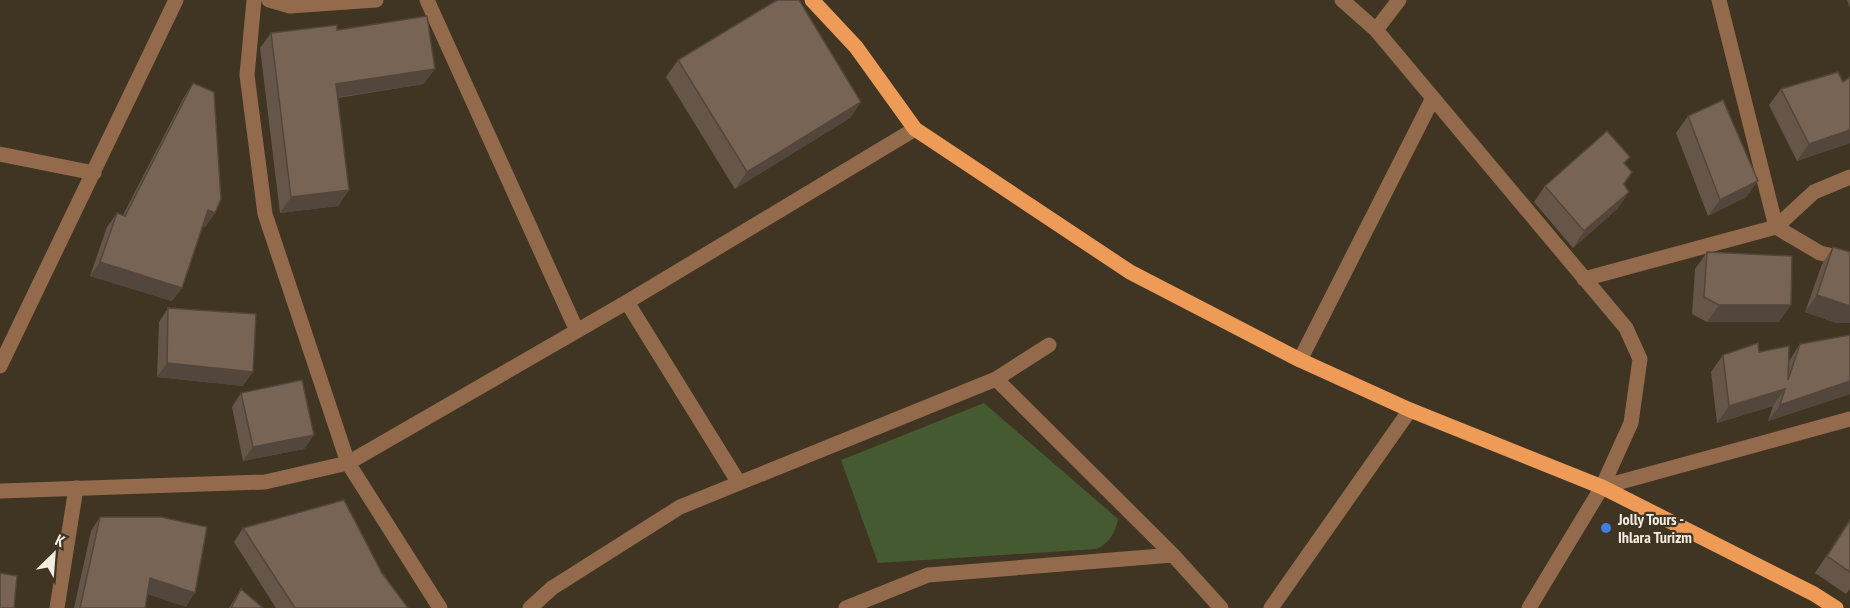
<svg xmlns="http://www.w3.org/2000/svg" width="1850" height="608" viewBox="0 0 1850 608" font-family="'PT Sans Narrow',sans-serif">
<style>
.green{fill:#465a31}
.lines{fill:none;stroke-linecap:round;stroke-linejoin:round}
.minor{stroke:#936a4c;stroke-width:15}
.major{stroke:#ef9b58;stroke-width:15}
.wall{fill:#665649}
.shaded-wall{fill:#53463c}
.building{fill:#776455;stroke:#53463c;stroke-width:1.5}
.shop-dot{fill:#3f7fe0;stroke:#3f3522;stroke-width:2}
.labels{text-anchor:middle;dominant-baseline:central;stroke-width:4.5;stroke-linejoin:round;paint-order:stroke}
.poi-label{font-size:16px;font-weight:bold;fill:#f4eee2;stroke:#3f3522;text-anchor:start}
</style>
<rect width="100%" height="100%" fill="#3f3522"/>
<!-- green -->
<path class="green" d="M984 403 1118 519C1115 533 1110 543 1096 549L878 563 841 460Z"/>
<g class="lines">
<!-- minor -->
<path class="minor" d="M254 0 247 75 265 214 348 463 440 608
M269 0 290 6 376 0
M427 0 577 331
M1342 0 1376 30 1399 0
M1719 0 1776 227 1814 192 1850 177
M1376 30 1626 328 1640 359 1631 423 1602 487 1529 608
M0 154 94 173
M1584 279 1776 227 1820 253 1850 260
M627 302 739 483
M1300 360 1433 98
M0 366 176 0
M996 379 1173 555 1221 608
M1602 487 1850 419
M0 491 265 482 348 463 627 302 915 129
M57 608 76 488
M530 608 552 588 680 507 996 379 1049 345
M846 608 928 575 1173 555
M1271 608 1410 410"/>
<!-- major -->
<path class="major" d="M812 0 856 47 915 129 1130 272 1300 360 1410 410 1602 487 1814 594 1836 608"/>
</g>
<!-- wall -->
<path class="wall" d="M1847 0H1850V8Z
M271 33 424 84 338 98 349 190 338 206 280 213 260 48Z
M678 60 861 102 850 118 735 189 666 77Z
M193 83 215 213 205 227 203 226 182 288 172 301 90 276 107 227 117 213 123 215 184 97Z
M1781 89 1850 143 1797 161 1769 105Z
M1688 116 1758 181 1746 197 1708 216 1676 133Z
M1624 184 1629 192 1617 209 1573 248 1534 202 1545 186Z
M1833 247 1836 323 1805 312 1822 264Z
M1707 252 1779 322H1707L1692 314 1695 269Z
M168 308 243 386 157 377 159 322Z
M1800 344 1850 394 1768 421 1773 406 1717 423 1711 372 1723 355 1759 352 1789 361Z
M241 393 314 435 304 449 243 461 232 407Z
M100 517 186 607 148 594 145 608H74L91 531Z
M1850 520V589L1846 594 1815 573Z
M243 528 382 573 408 608H276L234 542Z
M241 589 263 608H229Z"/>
<!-- shaded-wall -->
<path class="shaded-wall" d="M435 69 424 84 325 99 336 84Z
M861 102 850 118 735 189 747 172Z
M1850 130V143L1797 161 1809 144Z
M1758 181 1746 197 1708 216 1720 200Z
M349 190 338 206 280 213 291 197Z
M1629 192 1617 209 1573 248 1584 231Z
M208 210 215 213 205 227 199 224Z
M100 262 182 288 172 301 90 276Z
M1817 295 1850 306V323H1836L1805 312Z
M1719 305H1791L1779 322H1707Z
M167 363 253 372 243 386 157 377Z
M1850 381V394L1768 421 1780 405Z
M1785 389 1773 406 1717 423 1729 406Z
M314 435 304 449 243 461 253 447Z
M150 578 195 593 186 607 141 592Z"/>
<!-- building -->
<path class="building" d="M777 0H799L861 102 747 172 678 60Z
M427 16 435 69 336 84 349 190 291 197 271 33 337 25V30Z
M1838 72 1843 82 1850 77V130L1809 144 1781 89Z
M193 83 214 92 221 199 215 213 208 210 182 288 100 262 117 213 125 216Z
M1723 100 1758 181 1720 200 1688 116Z
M1607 131 1630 157 1624 163 1632 172 1624 184 1629 192 1584 231 1545 186Z
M1833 247 1850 252V306L1817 295Z
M1707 252 1792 256 1791 305H1719L1704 297Z
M168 308 256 314 253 372 167 363Z
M1850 335V381L1780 405 1785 389 1729 406 1723 355 1758 343 1759 352 1789 346 1788 380 1800 344Z
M302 380 314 435 253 447 241 393Z
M344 500 382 573 408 608H295L243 528Z
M100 517H161L207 527 195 593 150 578 145 608H80Z
M1850 520V572L1827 556Z
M0 573 17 576 14 608H0Z
M241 589 263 608H231Z"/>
<!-- markers -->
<circle class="shop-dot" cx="1606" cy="528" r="6"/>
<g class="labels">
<!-- poi labels -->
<g class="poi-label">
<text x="1618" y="519">Jolly Tours -<tspan x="1618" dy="18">Ihlara Turizm</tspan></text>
</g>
</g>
<!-- north arrow -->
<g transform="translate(54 554) rotate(25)" stroke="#3f3522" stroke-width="4.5" paint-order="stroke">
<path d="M0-4.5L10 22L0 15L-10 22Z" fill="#f4eee2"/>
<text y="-9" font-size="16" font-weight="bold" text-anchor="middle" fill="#f4eee2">K</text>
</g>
</svg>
